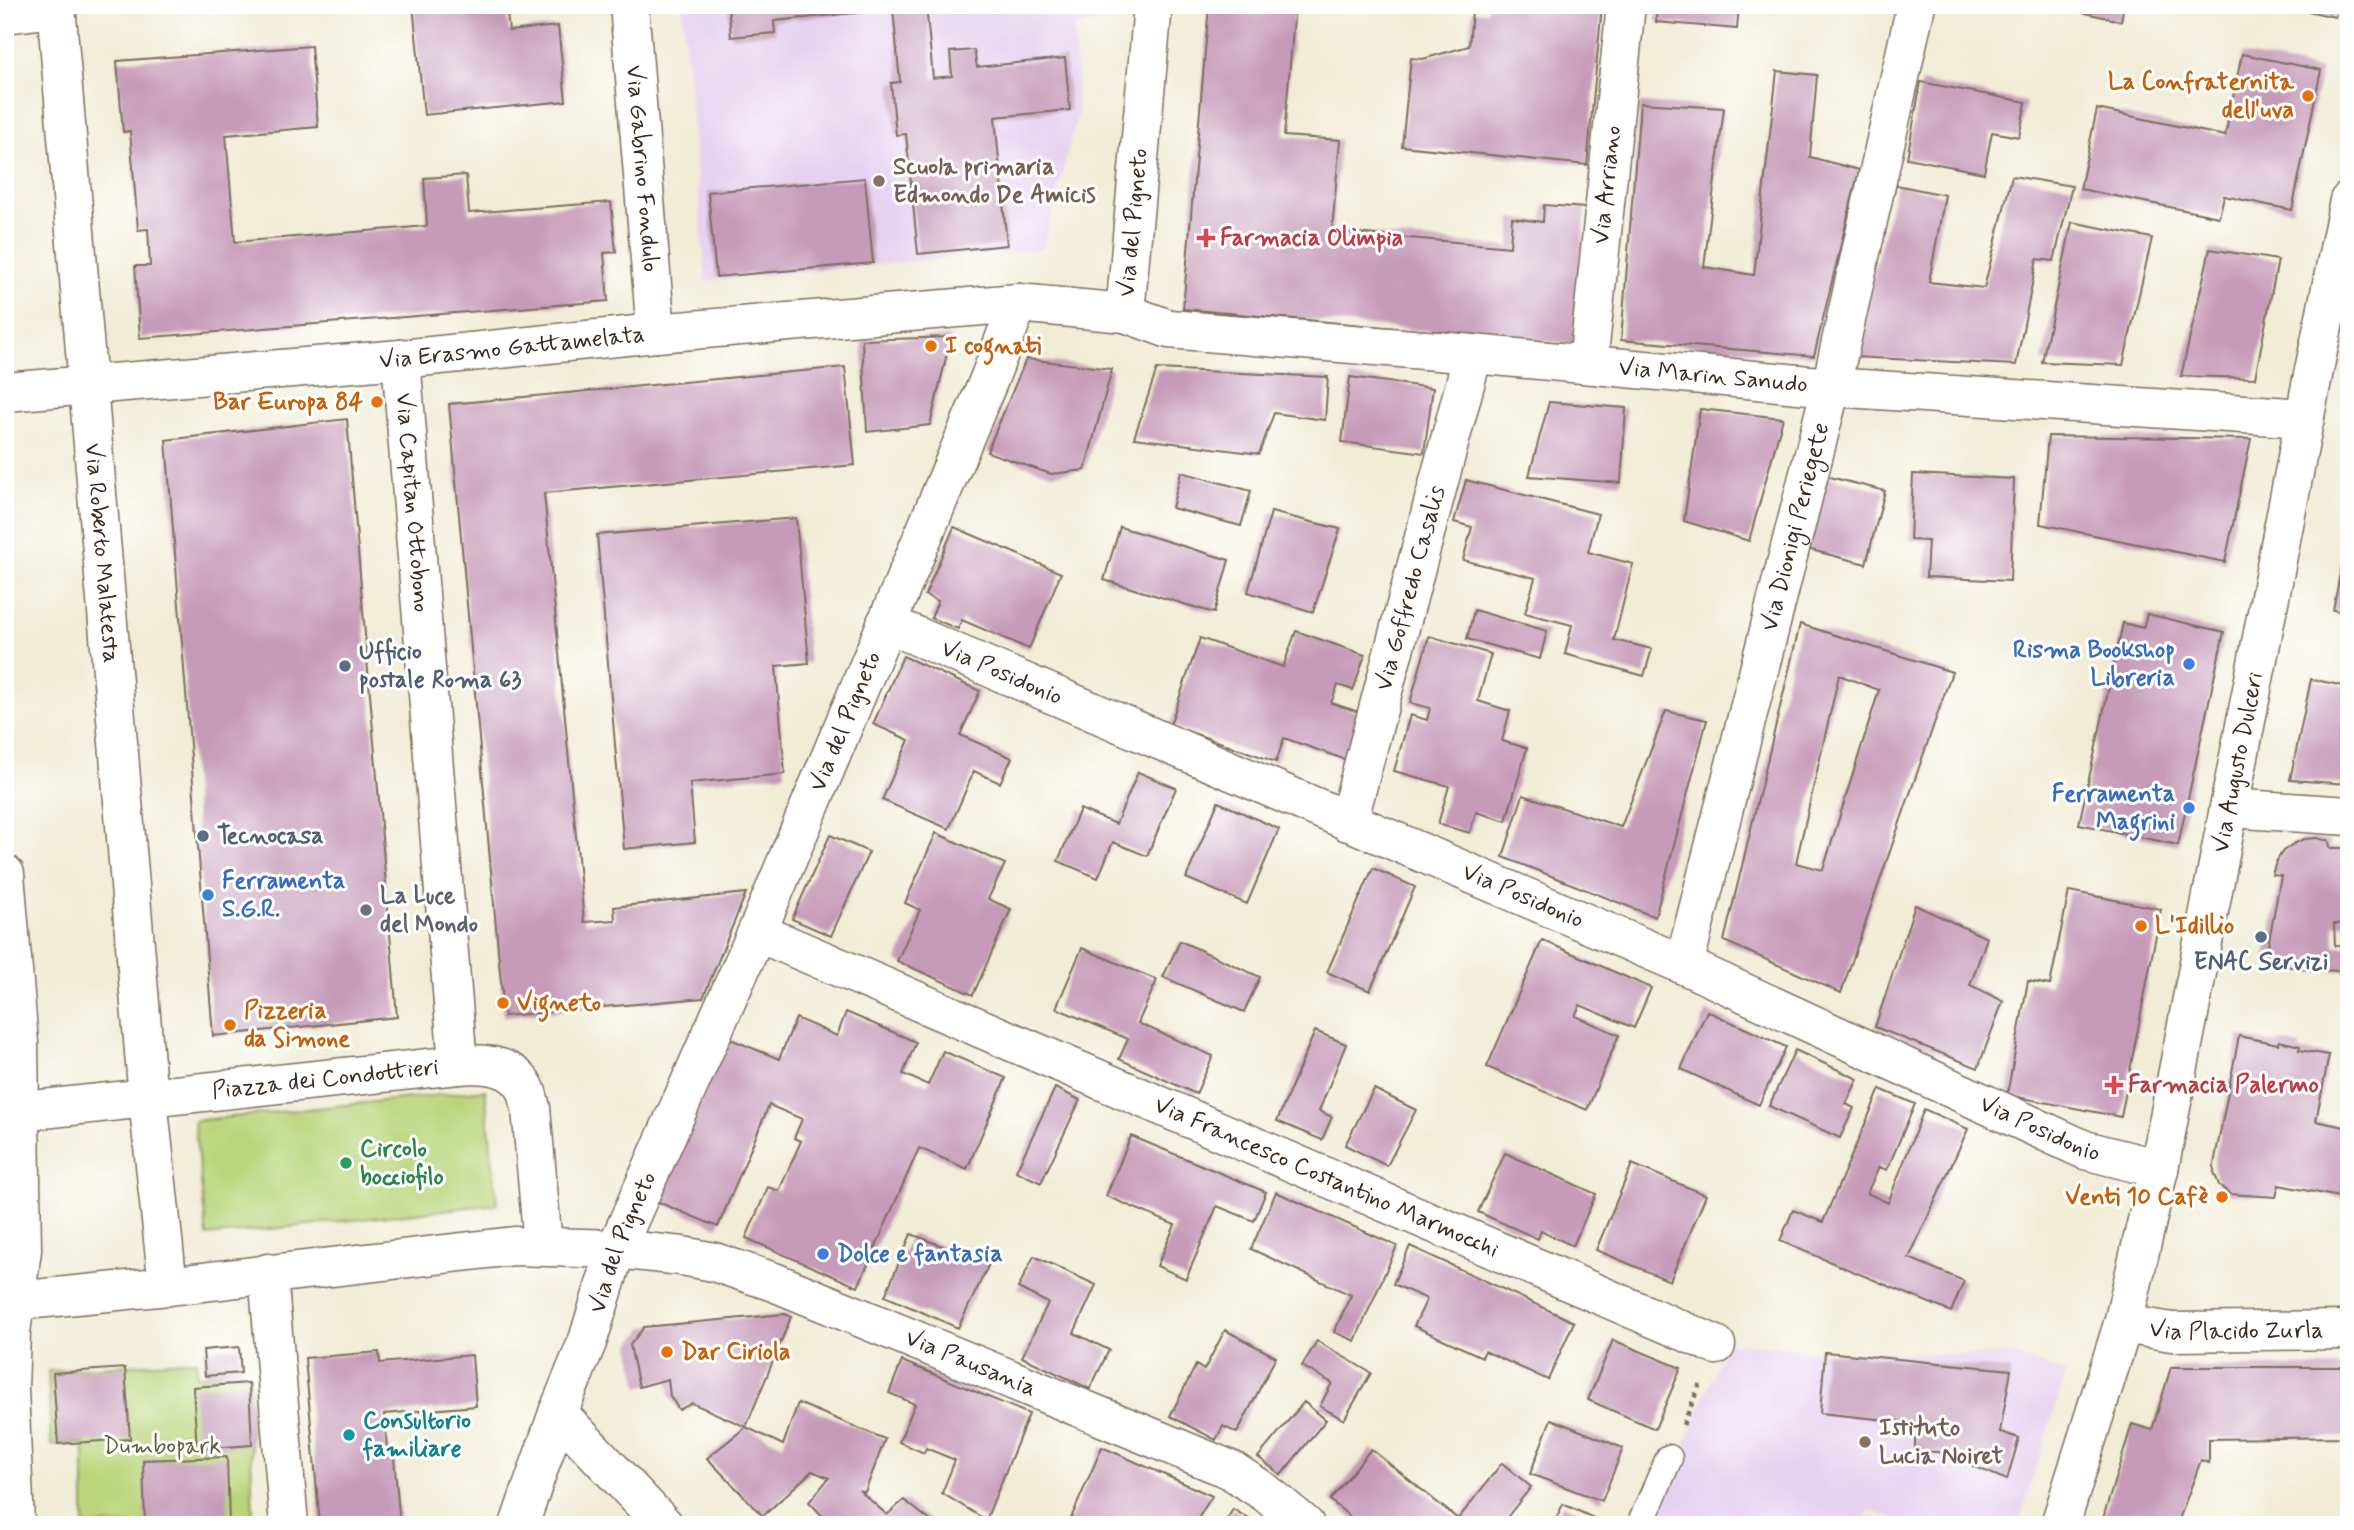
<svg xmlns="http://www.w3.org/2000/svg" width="2354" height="1530" viewBox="0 0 2354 1530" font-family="Mynerve,sans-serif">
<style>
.built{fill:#e6d2f0}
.green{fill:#bad67b;stroke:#7a804c;stroke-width:2}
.building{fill:#c69bb9;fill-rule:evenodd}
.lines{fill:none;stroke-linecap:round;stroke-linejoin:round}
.lane-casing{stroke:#7b6e5e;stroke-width:29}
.street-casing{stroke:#7b6e5e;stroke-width:41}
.path{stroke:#7b6e5e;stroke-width:4.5;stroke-dasharray:5 5;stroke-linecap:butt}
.lane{stroke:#fff;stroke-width:26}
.street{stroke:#fff;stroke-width:38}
.food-dot{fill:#e8710a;stroke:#fff;stroke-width:2.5}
.education-dot{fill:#8d6e63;stroke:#fff;stroke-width:2.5}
.health-dot{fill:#e0444e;stroke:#fff;stroke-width:2.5}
.shop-dot{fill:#3f7fe0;stroke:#fff;stroke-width:2.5}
.service-dot{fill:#5c6f8a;stroke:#fff;stroke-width:2.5}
.worship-dot{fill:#6b7280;stroke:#fff;stroke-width:2.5}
.leisure-dot{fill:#2e9e5b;stroke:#fff;stroke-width:2.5}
.culture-dot{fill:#0f9aa8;stroke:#fff;stroke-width:2.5}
.labels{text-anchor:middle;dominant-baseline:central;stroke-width:6;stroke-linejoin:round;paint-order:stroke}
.food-label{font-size:24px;font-weight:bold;fill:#c56008;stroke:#fff;text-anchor:start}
.education-label{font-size:24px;font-weight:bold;fill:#785e54;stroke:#fff;text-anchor:start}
.street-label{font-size:24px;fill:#3b2a1e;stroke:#fff}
.health-label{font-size:24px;font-weight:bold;fill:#be3a42;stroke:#fff;text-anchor:start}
.shop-label{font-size:24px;font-weight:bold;fill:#366cbe;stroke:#fff;text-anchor:end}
.service-label{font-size:24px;font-weight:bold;fill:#4e5e75;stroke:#fff;text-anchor:start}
.worship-label{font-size:24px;font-weight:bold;fill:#5b616d;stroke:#fff;text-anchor:start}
.leisure-label{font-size:24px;font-weight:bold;fill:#27864d;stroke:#fff;text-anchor:start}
.culture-label{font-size:24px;font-weight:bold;fill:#0d838f;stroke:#fff;text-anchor:start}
.park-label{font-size:24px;fill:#615e3a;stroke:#fff}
</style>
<rect width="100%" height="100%" fill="#fff"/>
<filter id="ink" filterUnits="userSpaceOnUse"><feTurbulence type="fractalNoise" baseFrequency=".0143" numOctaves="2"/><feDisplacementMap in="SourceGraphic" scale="14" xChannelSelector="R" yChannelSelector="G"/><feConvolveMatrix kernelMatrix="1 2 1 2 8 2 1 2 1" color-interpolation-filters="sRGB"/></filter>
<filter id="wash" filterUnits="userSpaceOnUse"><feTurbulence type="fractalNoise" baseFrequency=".00686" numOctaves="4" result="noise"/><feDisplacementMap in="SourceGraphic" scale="28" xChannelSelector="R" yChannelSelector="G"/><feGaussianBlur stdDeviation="1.57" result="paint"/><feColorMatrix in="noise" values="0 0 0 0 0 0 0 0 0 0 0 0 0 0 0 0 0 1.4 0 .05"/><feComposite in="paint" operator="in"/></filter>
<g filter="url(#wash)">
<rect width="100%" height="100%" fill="#f1ecd5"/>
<!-- built -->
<path class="built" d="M682 5H1102L1101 22 1074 26 1078 112 1043 249 706 281Z
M1727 1342 1825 1352 2015 1355 2066 1373 2018 1525H1912L1869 1510 1863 1525H1651Z"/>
<!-- green -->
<path class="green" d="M485 1090 497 1204 207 1236 194 1121Z
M196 1360 197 1376 249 1373 253 1525H84V1444L51 1445 48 1371Z"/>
<g id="blocks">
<!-- building -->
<path class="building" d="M413 5H506L509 31 558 26 566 101 424 115Z
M728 5H926L933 78 952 76 950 52 974 50 977 67 1065 58 1070 110 995 117 1007 245 918 254 906 134 896 135 891 83 900 82 893 9 774 21 775 33 731 37Z
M1209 5H1295L1284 136 1340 140 1332 231 1510 247 1512 218 1543 222 1544 205 1586 208 1574 344 1183 309Z
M1488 5H1602L1587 165 1402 146 1411 58 1423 59 1469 46 1472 11 1487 12Z
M1657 5H1739L1737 29 1656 22Z
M2050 5H2124L2121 21Z
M2281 5H2338L2335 17Z
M311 46 318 127 226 135 235 242 427 226 424 178 466 175 469 213 611 202 616 252 604 253 608 301 140 338 135 266H150L148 229 138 230 130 131 123 132 117 61Z
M2242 54 2321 70 2292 210 2224 196 2219 217 2080 189 2097 109 2225 136Z
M1777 71 1817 75 1810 157 1859 170 1814 356 1621 340 1640 103 1724 108 1704 267 1754 275Z
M1921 82 2026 102 2019 137 1992 132 1984 173 1907 158Z
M2012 176 2072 186 2054 261 2037 259 2016 365 1852 357 1896 185 1945 195 1929 282 1984 288Z
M865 178 873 263 716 277 708 192Z
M2072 222 2152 238 2123 365 2042 362Z
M2210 249 2278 260 2255 378 2181 376Z
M951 337 930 425 867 432 862 340Z
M1026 359 1112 369 1085 470 1051 474 987 452Z
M845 367 855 465 544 493 584 922 615 920 614 907 746 893 703 998 504 1016 449 404Z
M1157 369 1328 377 1325 420 1274 413 1259 454 1134 438Z
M1350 377 1433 388 1424 453 1342 442Z
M1549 402 1626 408 1621 483 1529 476Z
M1700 409 1783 418 1749 541 1684 521Z
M347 419 397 1017 213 1036 166 440Z
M2048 436 2251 439 2225 562 2040 524Z
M1181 472 1251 491 1241 526 1172 508Z
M1913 474 2014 479 2010 581 1926 577 1928 541 1910 540Z
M1826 476 1885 491 1866 564 1807 549Z
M1466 480 1598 514 1588 552 1633 564 1614 640 1652 649 1644 676 1565 654 1572 625 1525 613 1535 578 1463 560 1472 527 1454 522Z
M1271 512 1340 529 1313 612 1248 592Z
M796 518 809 663 776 666 785 774 690 783 695 842 624 849 597 535Z
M954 527 1061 573 1029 649 962 620 958 629 931 618 938 601 925 595Z
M1120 527 1229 560 1214 613 1104 580Z
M2348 534H2349V613L2333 610Z
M1474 610 1547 631 1540 659 1467 639Z
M2147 614 2224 632 2178 845 2079 824 2123 623 2143 628Z
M1800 624 1952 672 1841 993 1724 941ZM1839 675 1879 690 1823 870 1796 863Z
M1296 631 1365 655 1353 690 1338 685 1331 703 1368 715 1352 762 1284 738 1276 762 1170 725 1200 638 1283 667Z
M1429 636 1491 654 1478 701 1510 711 1502 741 1527 748 1506 821 1476 812 1470 833 1438 824 1449 786 1394 771 1410 715 1427 720 1430 708 1410 703Z
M903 656 980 691 960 735 1012 758 1000 783 974 771 949 829 882 800 909 740 873 724Z
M2311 679 2349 687V784L2290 780Z
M1666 711 1707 720 1655 917 1503 857 1523 795 1621 827Z
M1138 772 1176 788 1147 856 1113 842 1098 878 1058 861 1080 809 1116 824Z
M1218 802 1279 829 1247 904 1186 878Z
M936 833 1005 864 988 899 1011 909 973 995 897 961 920 910 905 903Z
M830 835 869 852 831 936 792 919Z
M2317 838 2329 841 2330 848H2349V923L2334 924 2335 946H2349V971L2307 970 2265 962 2281 876 2272 875 2276 862 2283 851 2293 844 2304 839Z
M1373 868 1415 887 1370 991 1327 972Z
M2069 891 2161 909 2121 1117 2007 1095 2028 981 2050 985Z
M1915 905 1987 938 1970 985 2003 1001 1978 1068 1875 1027Z
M1542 940 1651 988 1634 1028 1580 1005 1575 1016 1619 1035 1587 1110 1487 1067Z
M1180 941 1260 977 1244 1012 1163 977Z
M1082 948 1157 980 1138 1023 1213 1056 1196 1094 1119 1059 1128 1039 1056 1008Z
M1707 1011 1786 1047 1759 1105 1681 1069Z
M846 1012 916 1042 903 1074 928 1085 943 1051 1006 1078 967 1169 919 1148 858 1287 746 1238 768 1187 779 1191 801 1141 794 1138 802 1119 769 1105 718 1227 658 1202 728 1038 779 1059 796 1018 837 1036Z
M1315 1031 1346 1044 1319 1111 1332 1117 1322 1140 1277 1121Z
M2239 1036 2278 1044 2279 1041 2300 1046 2299 1050 2329 1055 2316 1121 2349 1128V1199L2279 1185 2276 1197 2230 1194 2219 1185 2214 1172V1164Z
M1795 1050 1858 1079 1846 1104 1854 1108 1840 1138 1769 1106Z
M1055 1088 1080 1100 1041 1183 1016 1171Z
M1374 1089 1416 1110 1387 1166 1345 1145Z
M1880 1089 1915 1104 1887 1170 1879 1167 1867 1193 1888 1203 1924 1109 1968 1129 1909 1258 1964 1281 1951 1312 1780 1241 1793 1210 1823 1222Z
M1131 1136 1266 1192 1254 1221 1217 1206 1186 1279 1157 1266 1175 1225 1106 1196Z
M1505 1153 1596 1194 1573 1246 1541 1231 1538 1239 1478 1212Z
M1632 1164 1706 1195 1670 1281 1596 1250Z
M1276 1192 1397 1246 1355 1341 1334 1332 1351 1295 1251 1249Z
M911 1234 989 1264 958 1328 885 1296Z
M1410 1246 1574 1322 1548 1380 1485 1351 1482 1357 1414 1326 1427 1299 1393 1284Z
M1034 1256 1096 1285 1074 1333 1109 1350 1090 1389 1022 1357 1048 1303 1018 1288Z
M785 1314 791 1317 746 1427 692 1403 679 1410 670 1396 668 1379 639 1387 630 1345 644 1327Z
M1225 1330 1276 1357 1237 1433 1223 1426 1216 1440 1170 1416 1196 1365 1204 1370Z
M1613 1340 1681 1368 1655 1429 1588 1400Z
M1317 1341 1371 1373 1344 1420 1320 1406 1332 1383 1302 1366Z
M239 1347 241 1373 205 1376 203 1350Z
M379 1352 380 1363 472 1355 476 1406 384 1414 388 1457H394L400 1525H320L305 1358Z
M1825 1352 2011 1370 2000 1432 2019 1438 2007 1480 1939 1452 1915 1451V1423L1820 1413Z
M902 1361 1029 1414 986 1520 942 1493 955 1460 926 1448 924 1453 899 1442 915 1404 889 1393Z
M2171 1367H2349V1437L2209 1439V1463L2201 1460 2177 1525H2101L2132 1424 2152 1430Z
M125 1368 130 1439 58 1444 53 1373Z
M249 1383 252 1445 197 1449 193 1387Z
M1304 1402 1326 1420 1281 1475 1258 1457Z
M798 1403 885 1439 865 1492 859 1490 887 1515 904 1500 936 1525H831L809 1502 829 1478 812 1471 763 1516 707 1458 746 1427 783 1445Z
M1551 1419 1623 1448 1602 1501 1530 1474Z
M1102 1447 1183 1483 1212 1496 1194 1525H1068Z
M1371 1449 1458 1519 1502 1463 1531 1487 1501 1525H1360L1330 1500Z
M227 1457 229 1525H145L143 1460Z
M1563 1504 1609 1525H1553Z
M1233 1509 1259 1525H1224Z"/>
</g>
</g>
<g filter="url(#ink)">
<use href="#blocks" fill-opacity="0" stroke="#7b6e5e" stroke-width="2"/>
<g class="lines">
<defs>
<path id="lane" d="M1640 1525 1669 1458"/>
<g id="street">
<path id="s1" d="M56 5 148 1099 168 1286"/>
<path id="s2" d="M629 5 656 333"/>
<path d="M5 14 56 8"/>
<path id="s3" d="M1125 313 1169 329 1473 354 1831 387 2305 418"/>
<path id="s4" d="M401 359 458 1065"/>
<path id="s5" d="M1588 364 1626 5"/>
<path id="s6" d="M5 392 401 359 656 333 1018 303"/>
<path id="s7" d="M886 623 1684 965 2085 1150 2159 1169"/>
<path d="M2229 808 2349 816"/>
<path id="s8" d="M1348 822 1473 354"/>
<path d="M5 874 19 1043 22 1250 11 1332 9 1388 15 1525"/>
<path id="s9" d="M757 932 1716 1345"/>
<path id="s10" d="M1684 965 1831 387 1916 5"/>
<path id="s11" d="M5 1113 458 1065C481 1063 511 1064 524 1086 528 1092 529 1101 531 1108L543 1246"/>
<path d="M268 1273 289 1525"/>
<path id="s12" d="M5 1302 168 1286 514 1246 616 1249 682 1256 714 1262 774 1282 1231 1470 1266 1493 1305 1525"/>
<path id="s13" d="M2123 1324 2172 1332 2349 1330"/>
<path d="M558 1413 664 1525"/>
<path id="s14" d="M519 1525 558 1413 588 1340 616 1249 757 932 990 377 1018 303 1125 313 1153 5"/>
<path id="s15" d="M2060 1525 2123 1324 2159 1169 2312 380 2349 201"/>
</g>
</defs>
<!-- lane casing -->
<use href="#lane" class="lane-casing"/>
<!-- street casing -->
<use href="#street" class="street-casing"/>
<!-- path -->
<path class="path" d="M1683 1425 1700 1384"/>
<!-- lane -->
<use href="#lane" class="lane"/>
<!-- street -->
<use href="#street" class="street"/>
</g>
</g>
<!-- markers -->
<g class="food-dot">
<circle cx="2308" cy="96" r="7"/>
<circle cx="931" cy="346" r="7"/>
<circle cx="377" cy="402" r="7"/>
<circle cx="2141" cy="926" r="7"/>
<circle cx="503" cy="1003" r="7"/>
<circle cx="230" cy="1025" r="7"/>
<circle cx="2222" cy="1197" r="7"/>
<circle cx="667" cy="1352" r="7"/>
</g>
<g class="education-dot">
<circle cx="879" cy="181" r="7"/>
<circle cx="1865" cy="1442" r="7"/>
</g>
<g class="health-dot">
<path d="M1202.5 227.5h7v7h7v7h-7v7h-7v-7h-7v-7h7z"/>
<path d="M2110.5 1074.5h7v7h7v7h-7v7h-7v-7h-7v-7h7z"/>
</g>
<g class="shop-dot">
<circle cx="2189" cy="664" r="7"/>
<circle cx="2189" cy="808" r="7"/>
<circle cx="208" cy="895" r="7"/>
<circle cx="823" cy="1254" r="7"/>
</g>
<g class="service-dot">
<circle cx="345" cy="666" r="7"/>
<circle cx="203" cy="836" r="7"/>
<circle cx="2261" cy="937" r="7"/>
</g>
<circle class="worship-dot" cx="366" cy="910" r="7"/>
<circle class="leisure-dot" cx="346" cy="1163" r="7"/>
<circle class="culture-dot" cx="349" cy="1435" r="7"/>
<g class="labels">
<!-- food labels -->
<g class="food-label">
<text x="2294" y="82" text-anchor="end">La Confraternita<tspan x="2294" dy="28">dell'uva</tspan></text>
<text x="945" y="346">I cognati</text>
<text x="363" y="402" text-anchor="end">Bar Europa 84</text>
<text x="2155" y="926">L'Idillio</text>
<text x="517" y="1003">Vigneto</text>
<text x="244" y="1011">Pizzeria<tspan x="244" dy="28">da Simone</tspan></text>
<text x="2208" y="1197" text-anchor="end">Venti 10 Cafè</text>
<text x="681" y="1352">Dar Ciriola</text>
</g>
<!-- education labels -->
<g class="education-label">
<text x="893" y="167">Scuola primaria<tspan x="893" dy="28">Edmondo De Amicis</tspan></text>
<text x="1879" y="1428">Istituto<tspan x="1879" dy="28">Lucia Noiret</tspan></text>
</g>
<!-- street labels -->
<g class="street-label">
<text stroke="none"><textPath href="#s2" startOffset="164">Via Gabrino Fondulo</textPath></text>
<text stroke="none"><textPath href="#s5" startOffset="180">Via Arriano</textPath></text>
<text stroke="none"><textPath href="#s14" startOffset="1519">Via del Pigneto</textPath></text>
<text stroke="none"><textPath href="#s6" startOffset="509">Via Erasmo Gattamelata</textPath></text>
<text stroke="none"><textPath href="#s3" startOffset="593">Via Marin Sanudo</textPath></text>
<text stroke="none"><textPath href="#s4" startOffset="144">Via Capitan Ottobono</textPath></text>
<text stroke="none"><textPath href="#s10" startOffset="452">Via Dionigi Periegete</textPath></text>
<text stroke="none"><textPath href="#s1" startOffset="550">Via Roberto Malatesta</textPath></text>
<text stroke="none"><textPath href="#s8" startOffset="242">Via Goffredo Casalis</textPath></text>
<text stroke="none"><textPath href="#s7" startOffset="126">Via Posidonio</textPath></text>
<text stroke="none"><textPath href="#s14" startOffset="868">Via del Pigneto</textPath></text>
<text stroke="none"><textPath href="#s15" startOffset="784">Via Augusto Dulceri</textPath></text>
<text stroke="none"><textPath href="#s7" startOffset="693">Via Posidonio</textPath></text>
<text stroke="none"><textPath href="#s11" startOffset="322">Piazza dei Condottieri</textPath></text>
<text stroke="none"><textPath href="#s7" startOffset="1260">Via Posidonio</textPath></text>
<text stroke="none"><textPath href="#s9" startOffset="620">Via Francesco Costantino Marmocchi</textPath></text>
<text stroke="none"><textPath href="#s14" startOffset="301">Via del Pigneto</textPath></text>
<text stroke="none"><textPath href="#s13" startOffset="114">Via Placido Zurla</textPath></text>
<text stroke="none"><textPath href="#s12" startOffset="989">Via Pausania</textPath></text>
</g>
<!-- health labels -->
<g class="health-label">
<text x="1220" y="238">Farmacia Olimpia</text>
<text x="2128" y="1085">Farmacia Palermo</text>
</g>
<!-- shop labels -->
<g class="shop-label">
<text x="2175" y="650">Risma Bookshop<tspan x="2175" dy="28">Libreria</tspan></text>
<text x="2175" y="794">Ferramenta<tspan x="2175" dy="28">Magrini</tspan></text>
<text x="222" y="881" text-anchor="start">Ferramenta<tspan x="222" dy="28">S.G.R.</tspan></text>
<text x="837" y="1254" text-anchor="start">Dolce e fantasia</text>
</g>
<!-- service labels -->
<g class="service-label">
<text x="359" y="652">Ufficio<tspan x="359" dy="28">postale Roma 63</tspan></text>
<text x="217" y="836">Tecnocasa</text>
<text x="2261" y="962" text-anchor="middle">ENAC Servizi</text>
</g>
<!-- worship labels -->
<g class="worship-label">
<text x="380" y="896">La Luce<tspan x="380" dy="28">del Mondo</tspan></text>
</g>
<!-- leisure labels -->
<g class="leisure-label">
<text x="360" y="1149">Circolo<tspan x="360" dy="28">bocciofilo</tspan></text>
</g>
<!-- culture labels -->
<g class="culture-label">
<text x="363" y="1421">Consultorio<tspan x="363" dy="28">familiare</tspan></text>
</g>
<!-- park labels -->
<g class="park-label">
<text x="162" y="1446">Dumbopark</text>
</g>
</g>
<!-- margin -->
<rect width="2354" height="1530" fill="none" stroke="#fff" stroke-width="28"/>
</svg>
